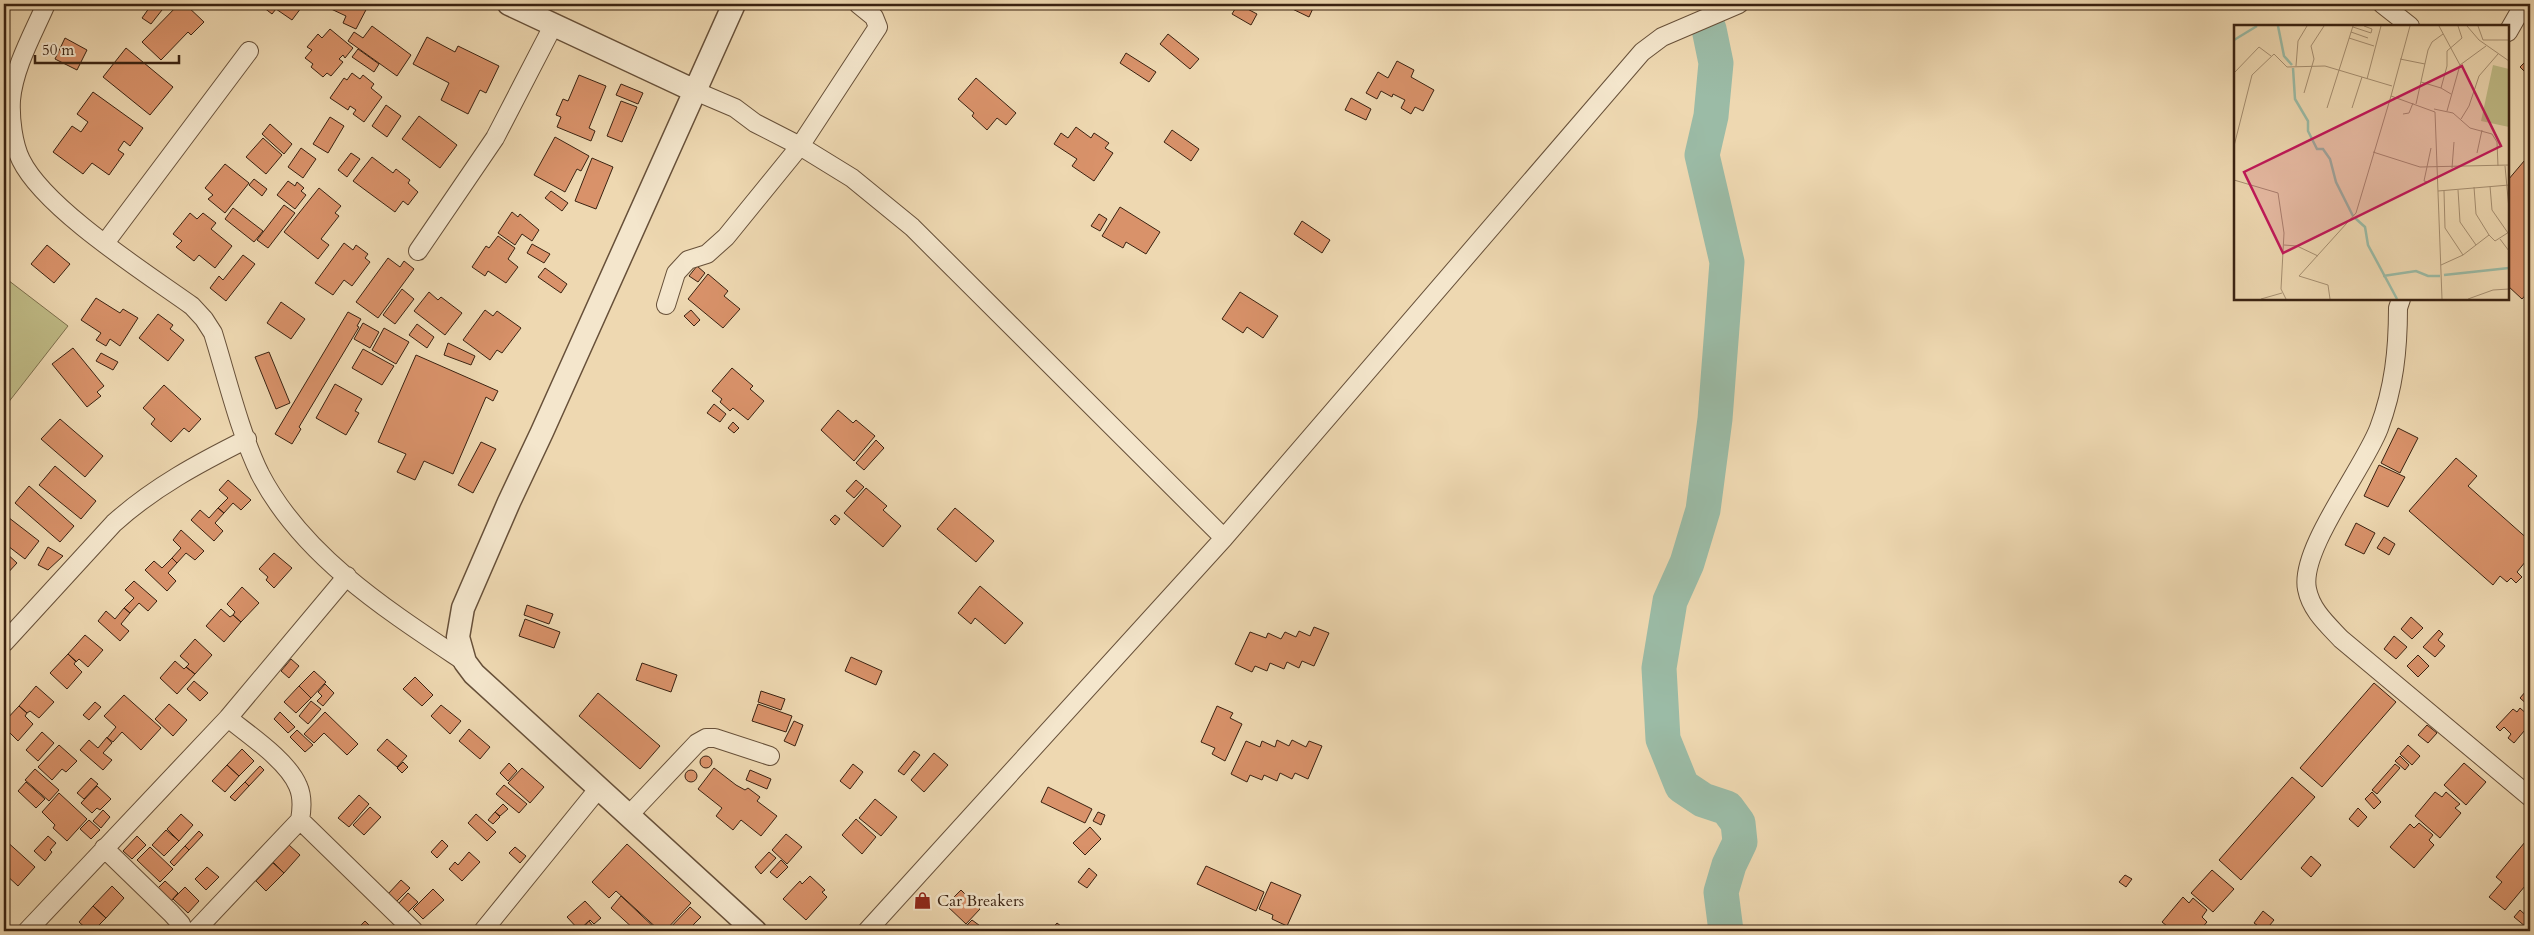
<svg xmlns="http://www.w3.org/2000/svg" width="2534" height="935" viewBox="0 0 2534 935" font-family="Cardo,serif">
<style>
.green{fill:#c0bc87;stroke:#7d6f4c}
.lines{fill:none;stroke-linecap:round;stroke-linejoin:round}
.river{stroke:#9bbba6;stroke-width:35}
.building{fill:#d9926a;stroke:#3a2211}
.minor-casing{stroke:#675039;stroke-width:20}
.tertiary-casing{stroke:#675039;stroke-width:25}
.minor{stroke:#f4e6cc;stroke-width:18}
.tertiary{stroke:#f4e6cc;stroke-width:22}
.labels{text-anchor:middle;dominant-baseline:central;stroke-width:5;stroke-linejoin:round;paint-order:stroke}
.poi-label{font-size:16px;fill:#3a2211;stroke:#f4e6cc;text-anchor:start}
.inset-river{fill:none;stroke:#9bbba6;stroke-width:2.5}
.inset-road{fill:none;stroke:#a68f71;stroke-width:1}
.view{fill:#c2185b;fill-opacity:0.15;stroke:#c2185b;stroke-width:2.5}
.inset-edge{fill:none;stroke:#3a2211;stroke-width:2.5}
</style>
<rect width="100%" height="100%" fill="#eed8b1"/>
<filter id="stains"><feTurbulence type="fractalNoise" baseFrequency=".004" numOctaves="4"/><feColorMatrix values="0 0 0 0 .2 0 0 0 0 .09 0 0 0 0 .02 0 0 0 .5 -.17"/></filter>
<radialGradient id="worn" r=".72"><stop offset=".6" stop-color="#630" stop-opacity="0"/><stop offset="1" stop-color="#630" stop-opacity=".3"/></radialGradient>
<!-- green -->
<path class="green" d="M4 277 68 326 4 408Z"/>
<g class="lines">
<!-- river -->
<path class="river" d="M1709 29 1716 63 1711 116 1702 155 1727 262 1715 419 1703 510 1687 563 1670 601 1659 668 1663 739 1682 786 1703 800 1727 808 1738 823 1740 842 1729 865 1721 892 1726 931"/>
</g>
<!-- building -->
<path class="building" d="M152 4 162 10 151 24 142 18Z
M179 4H185L204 22 191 35 188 32 161 60 142 42Z
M259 4H304L292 20 276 9 272 14Z
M331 4H369L356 29 343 23 346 16 329 8Z
M1238 4 1257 14 1251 25 1232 14Z
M1282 4H1315L1309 17Z
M372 26 411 55 397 76 348 41 354 32 363 38Z
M330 29 353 48 345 58 343 55 339 59 343 62 331 76 327 73 323 77 311 67 313 64 305 58 312 50 307 47 318 34 322 38Z
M1168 34 1199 59 1190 69 1160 44Z
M427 37 455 52 458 46 499 66 486 93 480 90 468 114 441 100 449 83 413 64Z
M65 38 87 50 77 70 55 59Z
M126 48 173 87 150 115 103 77Z
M358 49 379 64 374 72 352 57Z
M1126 53 1156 72 1149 82 1120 63Z
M2530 57V77L2520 67Z
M1397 61 1414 70 1411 77 1434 90 1423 111 1415 107 1411 114 1401 108 1405 100 1393 94 1392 97 1381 91 1377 99 1366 93 1378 72 1388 78Z
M352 73 360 79 363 75 374 84 371 88 382 97 364 122 353 114 356 110 350 106 348 110 330 98 344 78 347 80Z
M579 75 606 86 589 128 595 131 591 141 557 127 561 117 556 115 563 99 568 101Z
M976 78 1016 113 1006 125 997 118 987 130 972 116 974 113 958 99Z
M621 84 643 93 638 104 616 95Z
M93 92 143 128 130 146 124 141 118 150 124 154 109 175 92 163 83 174 53 152 72 126 81 132 88 122 77 114Z
M1351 98 1371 109 1366 120 1345 110Z
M621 101 637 107 622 142 607 136Z
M386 105 401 116 387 137 372 126Z
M419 116 457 145 440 168 402 139Z
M330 117 344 126 328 153 313 144Z
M270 124 292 144 284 154 262 134Z
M1076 127 1091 138 1094 133 1109 143 1105 148 1113 153 1094 181 1072 166 1077 159 1054 144 1061 133 1068 138Z
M1172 130 1199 149 1191 161 1164 142Z
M555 137 589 156 581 171 577 169 565 192 534 175Z
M263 138 282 155 266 174 246 157Z
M301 148 316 159 303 178 288 167Z
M351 153 360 159 347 177 338 170Z
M2530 154V290L2522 299 2508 286V180Z
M372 157 393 173 396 169 410 180 408 183 418 192 408 205 403 201 395 212 353 181Z
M592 158 613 167 596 209 575 201Z
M225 164 249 183 225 213 208 199 213 195 205 188Z
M254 179 267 189 262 196 249 185Z
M288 181 295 186 297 182 304 188 301 191 306 195 295 209 277 195Z
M319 188 341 206 335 213 339 216 321 239 329 245 318 259 284 232Z
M551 191 568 203 562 211 545 198Z
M284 205 295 213 268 248 257 240Z
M1120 207 1160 232 1146 254 1126 242 1123 248 1102 236Z
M233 208 263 231 254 242 225 219Z
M512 212 518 217 520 214 539 230 532 241 522 234 515 245 498 233Z
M190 213 197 219 203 213 216 223 211 229 232 246 215 268 199 255 194 261 176 247 182 241 173 234Z
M1099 214 1107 219 1100 231 1091 226Z
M1302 221 1330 240 1322 253 1294 234Z
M498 236 515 248 508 259 518 267 506 283 488 271 485 276 472 267 486 246 489 248Z
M344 243 353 250 356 245 368 254 365 258 370 262 352 286 344 280 333 295 315 283Z
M532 244 550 254 544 263 527 253Z
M47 245 70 264 54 283 31 264Z
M243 255 255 264 226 301 210 288 219 276 223 280Z
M388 258 400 267 404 261 414 269 378 318 356 302Z
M697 266 705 273 698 282 689 276Z
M545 268 567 284 561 293 538 277Z
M708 274 728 291 724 296 740 309 723 328 688 299Z
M402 289 414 299 395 324 383 315Z
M429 292 438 300 441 297 462 313 445 335 414 311Z
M1240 292 1278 316 1263 338 1247 327 1243 333 1222 319Z
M2530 294V306L2524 301Z
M96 298 120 313 123 309 138 318 120 346 110 339 106 346 96 340 101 333 81 320Z
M281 302 305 319 291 339 267 323Z
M485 310 493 316 497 311 521 328 502 353 497 350 490 360 463 340Z
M691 310 700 320 694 326 684 316Z
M348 312 361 319 357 326 359 327 299 427 301 429 292 444 275 434Z
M158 314 173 325 170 329 184 340 168 361 139 338Z
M363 323 379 332 370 348 354 339Z
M417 324 434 337 427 348 409 335Z
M384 328 409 342 396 364 372 350Z
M448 343 475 356 471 365 444 355Z
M73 348 104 386 97 392 101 396 87 407 52 364Z
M363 349 394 366 382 385 352 368Z
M269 352 290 403 276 409 255 357Z
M101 353 118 362 113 370 96 361Z
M416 355 498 391 493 401 486 397 453 474 424 461 415 480 397 472 406 454 378 442Z
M732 368 753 386 750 389 764 401 748 420 733 408 730 411 720 402 722 399 712 391Z
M335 384 362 399 355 411 359 413 346 435 316 418Z
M164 385 201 419 189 432 184 428 171 442 151 424 155 419 143 408Z
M714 404 726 414 720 422 707 413Z
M838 410 853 423 856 420 875 436 854 461 821 430Z
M60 419 103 456 85 477 41 439Z
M733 422 739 428 734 433 728 428Z
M2398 428 2418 438 2400 473 2381 463Z
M876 440 884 448 864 470 856 463Z
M481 442 496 449 473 493 458 485Z
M2456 458 2477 476 2468 486 2530 541V556L2517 572 2522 577 2516 583 2511 578 2507 582 2500 576 2493 585 2409 511Z
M2379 465 2405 477 2388 507 2364 496Z
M55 466 96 501 81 519 39 485Z
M228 480 251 500 241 510 233 503 224 513 218 508 228 498 219 490Z
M856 480 864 487 854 498 846 491Z
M29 486 74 526 60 542 15 503Z
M866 488 887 506 883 510 901 526 883 547 844 513Z
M218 508 224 513 215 523 223 531 214 541 191 520 200 510 209 518Z
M955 508 994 541 976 562 937 529Z
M4 514 39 541 25 559 4 543Z
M835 515 840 519 835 525 830 520Z
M2356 523 2375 533 2364 554 2345 545Z
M181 530 204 551 195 560 186 553 177 563 172 558 181 548 173 540Z
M2384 537 2395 544 2389 555 2377 548Z
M48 547 63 556 48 570 38 565Z
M4 551 17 563 4 577Z
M274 553 292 568 274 588 266 580 268 577 259 569Z
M172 558 177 563 168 573 176 581 167 591 145 570 154 561 162 568Z
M134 581 157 601 148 611 139 603 130 613 124 608 134 598 125 590Z
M980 586 1023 623 1005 644 975 618 971 624 958 613Z
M242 587 259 603 241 622 233 615 235 612 227 604Z
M527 605 553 614 549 624 524 615Z
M124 608 130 613 121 624 129 631 120 641 98 621 106 611 115 619Z
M221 609 230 617 233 615 241 622 224 642 206 626Z
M2411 617 2423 628 2412 639 2401 629Z
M525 619 560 632 554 648 519 636Z
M1314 627 1329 633 1314 666 1302 661 1299 668 1287 662 1284 669 1270 663 1267 671 1255 666 1252 672 1235 664 1250 632 1266 638 1268 633 1281 639 1285 632 1296 637 1299 631 1310 636Z
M2439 630 2443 634 2438 640 2445 646 2435 657 2423 647Z
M85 635 103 650 88 667 79 659 76 662 68 654Z
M2394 636 2407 647 2396 659 2384 649Z
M195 639 212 655 195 674 186 667 189 664 180 656Z
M68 654 76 661 74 664 82 672 67 689 50 673Z
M2418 655 2429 666 2418 677 2407 666Z
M851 657 882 671 876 685 845 671Z
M291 659 299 666 289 678 281 671Z
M175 661 184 669 186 667 195 674 177 694 160 678Z
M642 663 677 675 671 692 636 680Z
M314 671 326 682 311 698 299 686Z
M415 677 433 695 422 706 403 689Z
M194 681 208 693 200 701 187 689Z
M2374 683 2396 702 2322 787 2300 768Z
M325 684 334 693 323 706 317 701 322 696 318 692Z
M36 686 54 702 39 718 30 711 27 713 19 706Z
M299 686 311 698 296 713 284 702Z
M761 691 785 699 781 710 758 702Z
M2526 691 2530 695 2529 706 2520 698Z
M598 693 660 746 640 769 579 716Z
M124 695 161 728 141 750 122 732 113 742 107 738 116 727 104 716Z
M311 701 321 709 308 724 299 716Z
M95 702 101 707 89 720 83 715Z
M169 704 187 720 173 736 155 719Z
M758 704 792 716 786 732 752 721Z
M441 705 461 721 450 734 431 716Z
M19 706 27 713 25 716 33 724 18 741 4 727V722Z
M1217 706 1233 713 1230 718 1242 724 1225 761 1212 754 1215 748 1201 742Z
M2520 708 2528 715 2526 718 2530 724 2514 743 2508 738 2511 734 2504 727 2500 731 2496 727 2513 709 2517 712Z
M280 712 295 727 288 733 274 719Z
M325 712 358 744 347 755 324 733 314 743 304 734Z
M794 721 803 725 795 746 784 741Z
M2427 725 2437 733 2428 743 2418 735Z
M469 729 490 747 480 759 459 741Z
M297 730 313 745 305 752 290 737Z
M42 732 54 743 38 761 26 750Z
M107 737 112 743 103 753 112 760 103 770 80 750 89 740 98 748Z
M387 739 407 756 397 767 377 750Z
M1277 740 1289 746 1292 740 1306 747 1309 741 1322 746 1308 779 1295 773 1292 779 1280 773 1277 781 1264 775 1262 780 1250 775 1247 782 1231 774 1246 741 1260 747 1262 741 1275 747Z
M59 745 77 761 66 772 62 769 52 780 38 767Z
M2408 745 2420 756 2412 765 2400 754Z
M242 749 254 761 239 776 227 765Z
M914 751 920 755 904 775 898 771Z
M934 753 948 765 924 792 911 780Z
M700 762a6 6 0 1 1 12 0a6 6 0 1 1-12 0Z
M2400 756 2409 765 2405 770 2395 761Z
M403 762 408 767 402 773 397 768Z
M509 763 517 771 508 781 500 773Z
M2464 763 2486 782 2466 805 2444 785Z
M853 764 863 772 850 789 840 781Z
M2395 764 2400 768 2377 794 2372 790Z
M227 765 239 776 225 792 212 781Z
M260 766 264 770 249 786 245 782Z
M522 768 544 787 530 803 508 783Z
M714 768 736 785 745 790 748 788 760 797 757 801 777 816 761 836 741 820 733 830 716 816 722 808 698 789Z
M35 769 59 790 49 801 25 780Z
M685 776a6 6 0 1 1 12 0a6 6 0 1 1-12 0Z
M750 770 771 779 767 789 746 780Z
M2292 777 2315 797 2241 880 2219 860Z
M91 778 98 784 84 799 77 793Z
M26 782 45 799 36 808 18 791Z
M245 782 249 786 235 801 230 797Z
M504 785 527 804 519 813 496 794Z
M97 786 111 799 100 810 97 808 92 813 81 803Z
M1048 787 1092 809 1085 823 1041 802Z
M2372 792 2381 802 2374 809 2365 799Z
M2435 792 2442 797 2446 792 2460 804 2455 808 2461 813 2440 838 2415 816Z
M59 793 87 819 67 841 53 828 55 825 42 812Z
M359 795 369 804 349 827 338 818Z
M875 799 897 817 881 836 859 818Z
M503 804 508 809 500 816 495 812Z
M370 807 381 817 364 835 353 825Z
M2358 808 2367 817 2358 827 2349 819Z
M103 810 110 817 101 828 93 821Z
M495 812 500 817 493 824 488 820Z
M1098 812 1105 815 1101 825 1093 821Z
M181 814 193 825 179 841 167 829Z
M476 814 496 832 487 841 468 823Z
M856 819 876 837 862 854 842 835Z
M89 820 100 830 91 839 80 829Z
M2419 823 2433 835 2429 840 2434 845 2414 868 2390 847 2410 824 2414 828Z
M1090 827 1101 839 1085 855 1073 843Z
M166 830 179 841 164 856 152 845Z
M199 831 203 835 189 850 185 846Z
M786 834 802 847 787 864 772 850Z
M48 836 56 843 50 850 52 852 45 861 34 851Z
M137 836 146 845 132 859 123 851Z
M2530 836V880L2505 910 2489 897 2502 882 2496 877Z
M4 839 35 867 18 886 4 873Z
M442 840 448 846 437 858 431 852Z
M627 844 691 903 665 931H660L616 891 609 898 592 882Z
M289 845 300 855 284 873 273 862Z
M185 846 189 850 174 866 170 862Z
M150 847 173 869 160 882 137 860Z
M515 847 526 856 520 863 509 853Z
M469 852 480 862 462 881 449 869 455 862 458 865Z
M769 852 776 858 761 874 755 867Z
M2311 856 2321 865 2311 877 2301 868Z
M781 860 788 867 777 878 770 872Z
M273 863 284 873 266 891 256 881Z
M1206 866 1264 892 1256 911 1197 884Z
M207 867 219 877 206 890 195 879Z
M1089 868 1097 875 1087 888 1078 882Z
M2212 870 2234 889 2213 912 2191 893Z
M2125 875 2132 879 2126 887 2119 882Z
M810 876 825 890 822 892 827 897 806 920 783 899 800 881 802 884Z
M401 880 410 888 396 902 388 894Z
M165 881 178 893 171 901 158 888Z
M1271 882 1301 895 1287 926 1272 919 1273 915 1259 909Z
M112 886 124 898 106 918 93 906Z
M185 887 199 901 188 913 173 899Z
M433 889 444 900 423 919 413 909Z
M961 890 980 909 966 924 946 905Z
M408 893 418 902 408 912 399 903Z
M621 896 658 931H636L611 908Z
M2183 897 2189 903 2193 898 2207 910 2202 917 2207 922 2199 931H2173L2162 922Z
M585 901 601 918 594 924 590 920 579 930 567 917Z
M93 906 106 918 93 931H89L79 922Z
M690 907 701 917 687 931H667Z
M2520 910 2530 919 2526 927 2514 917Z
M2263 911 2274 920 2265 931 2254 923Z
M972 920 987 931H972L966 926Z
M365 921 373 929 371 931H355Z
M589 921 593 926 587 931H580Z
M1057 923 1066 930 1065 931H1050Z"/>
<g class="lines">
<defs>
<path id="minor" d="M46 4C33 34 14 67 11 100 10 118 13 144 21 160 45 209 146 273 192 306L204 319 213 333C227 378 240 433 260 474 303 557 390 612 465 662
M2382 4 2410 26
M2508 32 2524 4
M695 91 735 108 755 123 800 146 852 178 912 227 1224 538
M105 243 249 51
M418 251 495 138 554 24
M2401 299 2398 308C2398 350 2394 388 2379 428 2364 468 2299 550 2307 589 2311 610 2327 624 2341 639L2530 797
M666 305 676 273 688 260 707 254 726 237 800 146 878 27 874 17 858 4
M4 643 114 523C154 487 199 463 247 439
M629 815 697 743 706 738H715L770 756
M300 820 414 931
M104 848 171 913 181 924 183 931
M27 931 228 718 347 576
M195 931 300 820C302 809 303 797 298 786 288 761 249 735 228 718
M483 931 599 788
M867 931 1224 538 1642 52 1662 37 1739 4"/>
<path id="tertiary" d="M509 4 695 91
M734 4 542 432 509 502 463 608 458 637 465 662 474 674 755 931"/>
</defs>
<!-- minor casing -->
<use href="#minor" class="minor-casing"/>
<!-- tertiary casing -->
<use href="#tertiary" class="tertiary-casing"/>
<!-- minor -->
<use href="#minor" class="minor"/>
<!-- tertiary -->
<use href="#tertiary" class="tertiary"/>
</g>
<!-- icons -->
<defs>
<symbol id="shop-bare" viewBox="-9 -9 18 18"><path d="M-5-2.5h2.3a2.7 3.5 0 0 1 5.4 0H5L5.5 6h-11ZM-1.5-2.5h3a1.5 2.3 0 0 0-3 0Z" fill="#8f2418" stroke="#f4e6cc" stroke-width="2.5" paint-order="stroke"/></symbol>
</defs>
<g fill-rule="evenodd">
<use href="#shop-bare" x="910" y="888" width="25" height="25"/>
</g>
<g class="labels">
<!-- poi labels -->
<g class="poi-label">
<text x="937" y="901">Car Breakers</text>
</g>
</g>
<!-- overview -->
<g transform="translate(2234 25)">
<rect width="275" height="275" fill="#eed8b1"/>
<path d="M259 40 275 44V102L247 96Z" fill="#c0bc87"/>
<path class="inset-river" d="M44 1 50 31 58 40M0 15 23 1M59 43 61 74 74 96V106L83 124H89L96 134 102 157 119 191M121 193 131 202 134 220 163 274M210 250 275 243M149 251 182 246 194 251H206"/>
<path class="inset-road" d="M205 1 226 40 213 86M233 1 245 15 275 36M244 1 249 15H275M119 2 137 8 138 4 130 1M117 7 134 13M115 13 140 21M166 34 191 39M226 40 252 21M62 41 64 16 73 1M0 48 25 22 37 31M133 54 147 1M187 57 207 63M70 68 80 34 77 21 90 1M217 69 207 63 213 41V26L228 13 224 1M157 71 201 87 208 274M157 71 176 1M182 79 194 25 198 17 209 9M93 83 119 1M118 83 128 52M200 84 219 88 236 103 258 109 263 117 264 141M169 89 175 88 179 78M227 94 235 81 245 51 264 29M0 121 18 50 40 29 53 42 91 41 158 61M139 127 186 142 275 140M243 128 248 105M271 141 275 184M218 143 220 117M0 155 44 168 50 208 47 264 52 274M194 157 190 156 197 123M256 161 258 185 274 208M240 162 242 189 255 210 261 216 275 207M224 165 226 197 242 220M204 166 275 160M210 166 211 203 229 230M266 214 275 226M50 220 63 221 84 231M207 240 229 230 255 210M27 274 48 268M96 274 94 260 65 251 122 188 157 71M234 274 259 265 275 264"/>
<path class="view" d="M228 41 267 121 49 228 10 147Z"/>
<rect width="275" height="275" class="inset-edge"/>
</g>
<!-- margin -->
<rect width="2534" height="935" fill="none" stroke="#eed8b1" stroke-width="20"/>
<rect x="5" y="5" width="2524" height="925" fill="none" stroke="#3a2211" stroke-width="2.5"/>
<rect x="10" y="10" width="2514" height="915" fill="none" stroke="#3a2211"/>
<!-- scale -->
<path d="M35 55v8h144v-8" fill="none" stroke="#3a2211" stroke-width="2.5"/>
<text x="42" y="55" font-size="15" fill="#3a2211" stroke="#f4e6cc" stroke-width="4" paint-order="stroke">50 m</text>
<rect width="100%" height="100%" filter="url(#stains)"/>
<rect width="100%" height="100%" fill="url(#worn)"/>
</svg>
